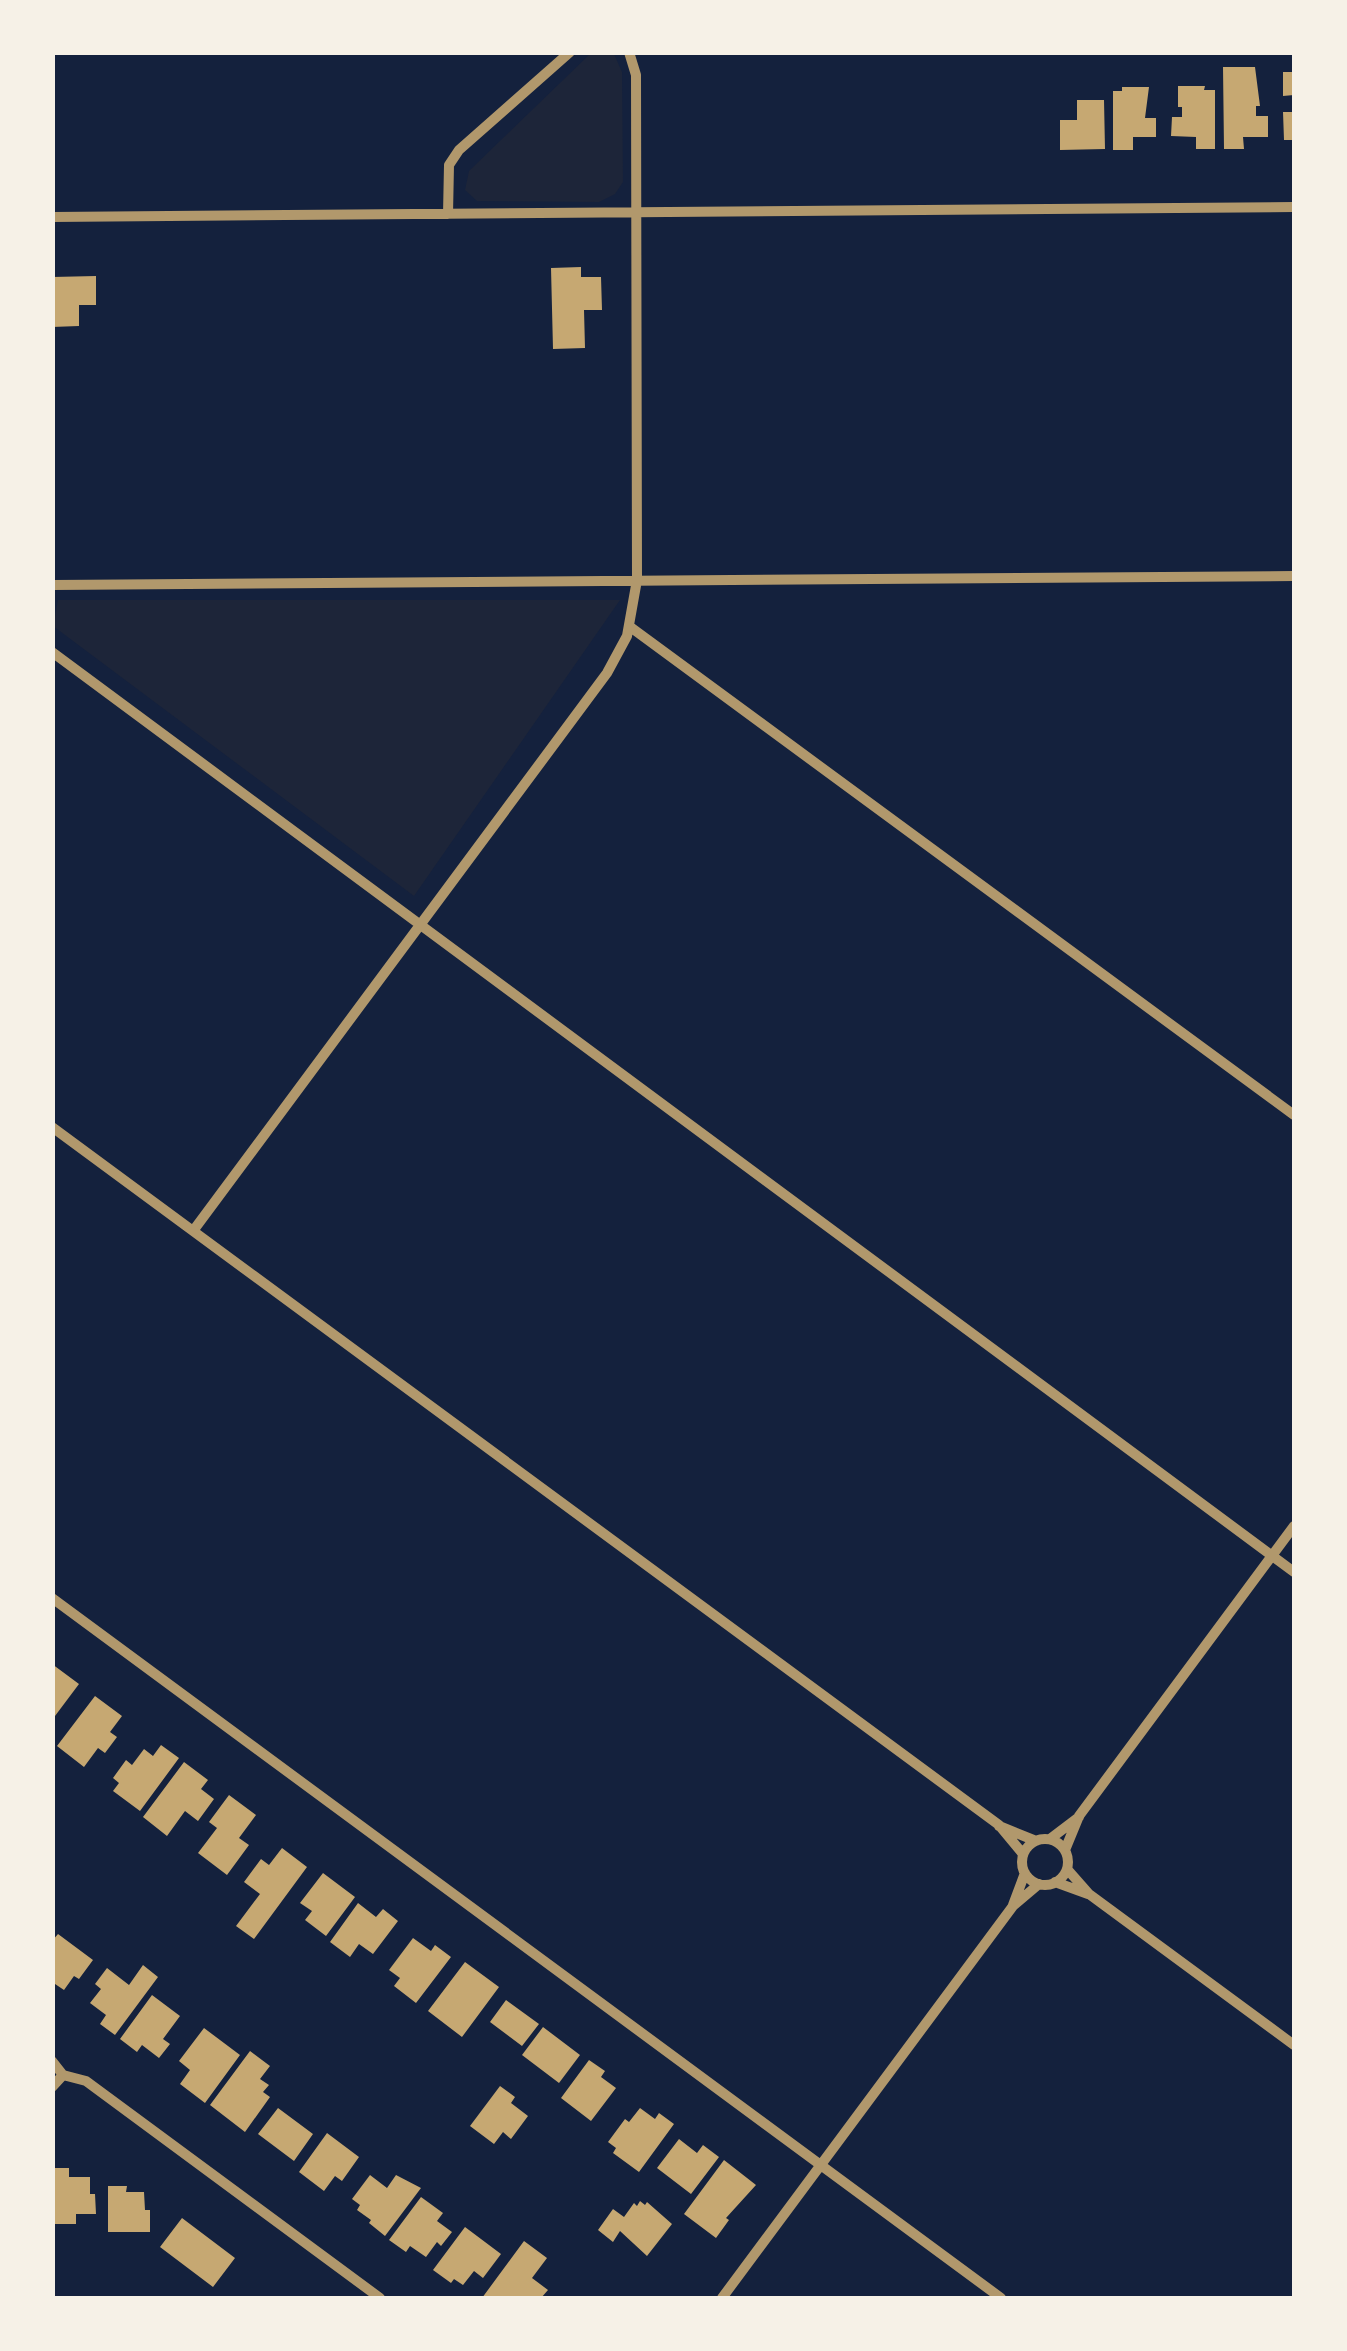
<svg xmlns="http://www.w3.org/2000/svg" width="1347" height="2351" viewBox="0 0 1347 2351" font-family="Poppins,sans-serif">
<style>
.green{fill:#1d2539}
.building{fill:#c6a872}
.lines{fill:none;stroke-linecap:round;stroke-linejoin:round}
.minor{stroke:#b1986c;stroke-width:10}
</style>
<rect width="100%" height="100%" fill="#14213d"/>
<!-- green -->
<path class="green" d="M596 52 614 54 622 72 623 182 615 194 599 202 477 201 465 190 469 171 590 54Z
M58 600H620L414 896 53 626Z"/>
<!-- building -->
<path class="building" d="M1223 67H1255L1260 106H1256V116H1268V137H1243L1244 149H1224Z
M1283 72H1294V95L1283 96Z
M1178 86H1205L1204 90H1215V149H1196V137L1171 136 1172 117H1182V107H1178Z
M1122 87H1149L1145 118H1156V137H1133V150H1113V91H1122Z
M1077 100H1104L1105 149 1060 150V120H1077Z
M1283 112H1294V140H1284Z
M581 267V277H601L602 310H584L585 348 553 349 551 268Z
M96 276V305H79V326L52 327V277Z
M52 1664 79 1684 52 1720Z
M95 1696 122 1716 110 1732 117 1737 105 1753 98 1748 84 1767 57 1746Z
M161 1745 179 1758 140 1811 113 1791 119 1783 113 1778 126 1760 132 1765 144 1749 153 1756Z
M184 1762 208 1780 201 1789 214 1799 198 1821 185 1811 167 1836 143 1817Z
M229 1795 256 1815 239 1838 249 1845 227 1875 198 1853 217 1828 209 1822Z
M282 1848 307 1867 254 1939 236 1926 260 1894 244 1882 261 1859 269 1865Z
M323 1873 355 1897 326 1936 305 1920 312 1911 300 1903Z
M358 1903 376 1917 383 1909 398 1921 373 1954 359 1944 350 1957 330 1942Z
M58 1934 93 1960 79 1979 74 1976 64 1990 52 1982V1941Z
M413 1938 431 1951 435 1945 451 1957 416 2003 394 1986 400 1978 389 1970Z
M465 1962 499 1987 462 2037 428 2011Z
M143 1965 158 1977 115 2035 100 2024 106 2015 90 2003 101 1989 95 1984 107 1968 129 1985Z
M152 1995 180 2016 163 2039 170 2044 159 2058 142 2045 137 2052 120 2039Z
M506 2000 539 2024 522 2046 490 2022Z
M543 2027 580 2055 559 2083 522 2055Z
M204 2028 240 2055 205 2103 180 2084 190 2070 179 2061Z
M250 2051 270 2066 260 2079 269 2085 263 2092 270 2097 245 2132 210 2105Z
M589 2060 605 2071 601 2077 616 2088 591 2121 561 2098Z
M500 2086 515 2097 511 2103 528 2116 511 2139 503 2132 494 2144 470 2126Z
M278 2108 313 2134 294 2161 258 2134Z
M640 2108 655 2119 659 2113 674 2124 639 2172 613 2153 616 2148 608 2142 625 2119 629 2122Z
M327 2133 359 2157 342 2181 335 2176 324 2191 299 2172Z
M679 2139 697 2153 703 2145 719 2157 691 2194 657 2168Z
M724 2160 756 2185 726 2218 729 2220 716 2238 684 2214Z
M52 2168H69V2177H90V2194H95L96 2214H76V2224H52Z
M370 2175 387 2188 396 2175 421 2188 385 2236 369 2223 371 2220 357 2210 360 2205 352 2199Z
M108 2186H127L126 2192H144L145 2210H150V2232H108Z
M421 2197 443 2213 437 2221 452 2232 441 2246 437 2242 426 2257 410 2246 406 2252 389 2240Z
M640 2201 645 2205 647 2202 672 2224 647 2256 620 2231 613 2242 598 2230 613 2209 624 2217 634 2203 637 2206Z
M182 2218 235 2258 213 2287 160 2247Z
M465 2227 501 2254 483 2278 474 2271 463 2285 454 2279 451 2283 433 2270Z
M524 2241 547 2258 532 2278 548 2290 541 2298H482Z"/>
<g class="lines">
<!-- minor -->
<path class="minor" d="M448 214 449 165 459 150 570 52
M52 217 1294 207
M52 585 1294 576
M629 626 1294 1115
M52 652 1294 1572
M52 1127 999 1825 1023 1854
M193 1231 607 673 627 636 637 580 636 75 629 52
M52 1598 1001 2298
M999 1826 1036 1841
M1050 1839 1079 1817
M1022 1862a23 23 0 1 1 46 0a23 23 0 1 1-46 0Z
M1065 1850 1079 1816 1294 1526
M1067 1869 1089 1894 1294 2045
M1055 1882 1088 1894
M1013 1905 1025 1873
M52 2061 63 2075 86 2081 380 2298
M52 2087 63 2075
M722 2298 1013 1906 1039 1884"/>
</g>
<!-- border -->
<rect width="1347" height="2351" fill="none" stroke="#f6f1e7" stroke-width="110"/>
</svg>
